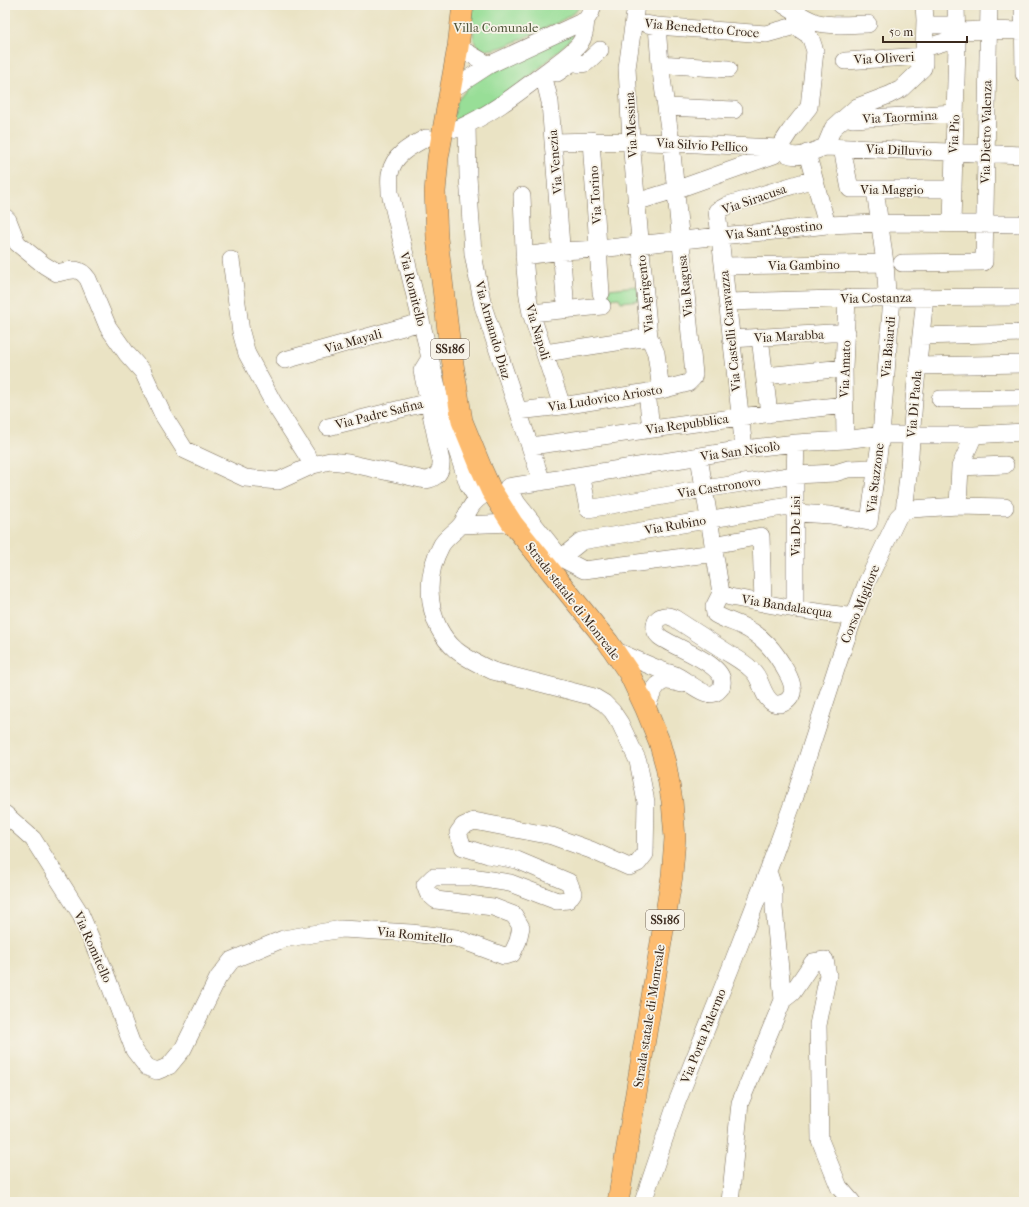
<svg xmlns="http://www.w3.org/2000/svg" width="1029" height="1207" viewBox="0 0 1029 1207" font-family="'IM FELL French Canon',serif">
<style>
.green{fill:#98de97;stroke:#6a845a}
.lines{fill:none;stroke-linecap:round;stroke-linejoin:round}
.minor-casing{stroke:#786b58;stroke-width:18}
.major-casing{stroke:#786b58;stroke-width:22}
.minor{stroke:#fff;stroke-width:17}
.major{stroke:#fdbc6f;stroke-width:21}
.labels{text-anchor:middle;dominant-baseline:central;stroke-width:3.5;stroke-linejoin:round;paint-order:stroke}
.shield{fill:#f7f3e8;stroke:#73665b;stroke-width:1}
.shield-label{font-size:12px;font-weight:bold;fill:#3b2a1e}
.park-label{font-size:13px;fill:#52573c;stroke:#f7f3e8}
.street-label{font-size:13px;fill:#3b2a1e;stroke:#f7f3e8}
</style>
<rect width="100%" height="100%" fill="#f7f3e8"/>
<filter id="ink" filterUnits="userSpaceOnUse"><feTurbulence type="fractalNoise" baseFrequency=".025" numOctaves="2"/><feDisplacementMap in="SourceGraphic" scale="8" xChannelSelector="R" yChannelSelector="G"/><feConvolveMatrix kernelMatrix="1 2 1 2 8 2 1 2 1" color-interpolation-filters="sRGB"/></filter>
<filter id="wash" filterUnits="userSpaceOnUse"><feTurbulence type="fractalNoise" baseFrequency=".012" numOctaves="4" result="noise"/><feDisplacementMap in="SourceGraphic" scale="16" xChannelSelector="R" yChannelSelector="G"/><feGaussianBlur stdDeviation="0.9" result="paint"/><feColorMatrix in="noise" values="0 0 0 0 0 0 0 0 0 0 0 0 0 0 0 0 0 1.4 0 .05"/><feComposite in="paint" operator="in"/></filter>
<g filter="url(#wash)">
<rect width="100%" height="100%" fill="#eae3c4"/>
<!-- green -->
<path class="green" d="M474 5H582C568 20 550 26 532 34 514 43 467 68 474 26L469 25Z
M572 34 574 36C556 53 538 71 518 85 497 99 475 111 453 122L457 101 470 85 485 76Z
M637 286 640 300 621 302 619 298 608 299 609 289Z"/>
</g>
<g filter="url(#ink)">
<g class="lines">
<defs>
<path id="minor" d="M636 5 627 68 631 141 649 337 656 353 661 390
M784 5C794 11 804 18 815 22 831 27 851 24 868 24
M1023 5 1024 74
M646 24 657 26 766 34 795 26
M925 25H948L957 31 988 30 1023 31
M458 47 489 65
M924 48 951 40 957 31
M845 61 924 56
M660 64 728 69
M557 73 570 64 575 62 580 64 586 63 600 50
M543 74 550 102 565 298
M449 91 489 65 586 20 591 12 593 5
M666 107 734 110
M846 117 853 119 955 113
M467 125 468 176 473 254 483 306 542 482
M457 129C490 115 518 93 547 71 556 64 574 52 580 43 585 36 585 28 586 20
M426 138C411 146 393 155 390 174 389 180 390 187 390 193L440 399 468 484 477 499
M591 140 601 293
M554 142C629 139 704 145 779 148
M825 147 833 128 857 107 889 95 901 89 923 68 924 64V52L925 20 924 5
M779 148C794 163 807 153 825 147L1024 155
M842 148 850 189H952
M807 153 827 225
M522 196C524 235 523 275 531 313L562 406
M636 202 675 190 774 155 779 148 790 131 809 107 815 51 811 39 807 34 795 26
M5 217 8 220 17 243 44 265 57 273C71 270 79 266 88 279L108 327 127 354 143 372 163 415 185 450 245 478 278 481 313 465 330 461 348 463 425 480C436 479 442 472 441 461L422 371 430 358
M952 223 957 45 956 5
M524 256 561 251 599 249 720 236 775 231 827 225 879 223 1024 224
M231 260 241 332 247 354 273 402 313 465
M902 263 984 262 989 5
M724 266 885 263
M728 302 870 298 1024 297
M531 313 602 306
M921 336 1024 333
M760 337 769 414
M731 339 847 332
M545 353 649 337
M285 360 421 322
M918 366 1024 364
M765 376 844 368
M647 392 651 429
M940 399 1024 398
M518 411 562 406 661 390 688 383 693 378 694 374 671 143 660 64 657 26
M328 427 429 402
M845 440 844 368 847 298
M531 446 739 417 844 405
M744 449 717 211 728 205 814 179
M699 457 721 593
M960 467 1005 465
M583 484 588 509 704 489 795 475 835 473 848 469 876 468
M958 506 1005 507
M904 511 909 468 914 400 925 298
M796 513 830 515 869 522 881 435 892 298 887 292 885 263 875 189
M461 525 512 523
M713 545 761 536 763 603
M715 553 584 570 561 558 517 503 508 487 744 449 796 443 845 440 881 435H974
M561 558 582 541 795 505
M721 593 730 597 795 609 854 617
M795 609V475L796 443
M612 649C630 657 648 665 666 672 670 673 674 674 677 676 686 680 705 698 715 693 719 691 722 687 722 684 726 663 671 647 659 636 652 629 654 617 665 616 668 615 671 617 674 618 691 629 708 640 725 651 734 657 744 662 752 670 762 678 761 696 773 703 780 706 788 702 791 696 795 689 790 678 786 671 775 651 763 636 742 626 733 622 723 619 715 614L714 607 721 593
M646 709C650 700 654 681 667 681 672 681 678 683 683 684
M5 814 33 839 80 913 103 967 134 1050 147 1067 157 1071 169 1066 183 1049 218 978 232 960 283 939 342 929 411 933 456 938 504 956 512 954 518 941 521 927 514 915 493 907 436 900 428 893 425 885 433 877H471L510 883 557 901 568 900 573 893 569 882 517 860 488 855 463 847 458 833 463 826 474 821 552 836 591 850 629 867 638 863 645 854 646 802 638 761 620 723 612 711 604 703 594 697 493 671C480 665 467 659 456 650 427 625 423 579 441 546 445 538 454 533 460 526 464 522 466 515 469 510 474 500 482 496 491 490
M768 871 774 890V908L783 1000 792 993 813 962 825 960 828 975 818 1025 820 1140 839 1187 852 1202
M643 1202 675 1107 731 967 768 871 792 805 838 663 854 617 867 582 898 517 904 511 911 509 958 506 960 467 974 435 1024 432
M730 1202 740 1103 783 1000"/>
<path id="major" d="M463 5 458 47 438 158 435 192 437 238 449 339 462 421 482 470 491 490 512 523 608 642 629 673 646 709 659 741 666 766 672 801 675 838 672 876 618 1202"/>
</defs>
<!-- minor casing -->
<use href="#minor" class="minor-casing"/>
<!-- major casing -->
<use href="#major" class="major-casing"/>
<!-- minor -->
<use href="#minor" class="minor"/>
<!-- major -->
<use href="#major" class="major"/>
</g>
</g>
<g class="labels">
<!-- shield labels -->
<g class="shield">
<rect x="431" y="339" width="38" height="20" rx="3"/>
<rect x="646" y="910" width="38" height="20" rx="3"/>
</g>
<g class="shield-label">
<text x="450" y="349">SS186</text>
<text x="665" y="920">SS186</text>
</g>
<!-- park labels -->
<g class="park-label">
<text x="496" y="27">Villa Comunale</text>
</g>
<!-- street labels -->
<g class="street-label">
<text transform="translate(702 28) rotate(5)">Via Benedetto Croce</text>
<text transform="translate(884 58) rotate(-3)">Via Oliveri</text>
<text transform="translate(900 117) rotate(-3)">Via Taormina</text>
<text transform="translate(631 125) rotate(-93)">Via Messina</text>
<text transform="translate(986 132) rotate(-89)">Via Dietro Valenza</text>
<text transform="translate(954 134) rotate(-87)">Via Pio</text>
<text transform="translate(702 145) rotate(3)">Via Silvio Pellico</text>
<text transform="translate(899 150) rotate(2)">Via Dilluvio</text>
<text transform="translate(555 162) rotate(-95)">Via Venezia</text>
<text x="892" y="189">Via Maggio</text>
<text transform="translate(595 195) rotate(-94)">Via Torino</text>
<text transform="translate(754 199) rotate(-19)">Via Siracusa</text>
<text transform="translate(774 230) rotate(-6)">Via Sant'Agostino</text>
<text transform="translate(804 265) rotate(-1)">Via Gambino</text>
<text transform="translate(685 286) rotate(-96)">Via Ragusa</text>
<text transform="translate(413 289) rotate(76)">Via Romitello</text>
<text transform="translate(645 294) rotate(-96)">Via Agrigento</text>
<text transform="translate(876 298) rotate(-1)">Via Costanza</text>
<text transform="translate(493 330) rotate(74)">Via Armando Diaz</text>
<text transform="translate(730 331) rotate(-96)">Via Castelli Caravazza</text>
<text transform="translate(538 332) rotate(73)">Via Napoli</text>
<text transform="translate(789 336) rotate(-3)">Via Marabba</text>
<text transform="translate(353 341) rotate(-16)">Via Mayali</text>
<text transform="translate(888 347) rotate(-85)">Via Baiardi</text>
<text transform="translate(845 369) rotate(-88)">Via Amato</text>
<text transform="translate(605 398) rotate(-9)">Via Ludovico Ariosto</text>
<text transform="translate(914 404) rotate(-85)">Via Di Paola</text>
<text transform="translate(379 414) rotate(-14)">Via Padre Safina</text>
<text transform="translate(687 424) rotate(-8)">Via Repubblica</text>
<text transform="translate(740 451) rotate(-8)">Via San Nicolò</text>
<text transform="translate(875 478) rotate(-83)">Via Stazzone</text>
<text transform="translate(719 487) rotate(-9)">Via Castronovo</text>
<text transform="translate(675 525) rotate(-10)">Via Rubino</text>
<text transform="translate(795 526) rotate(-90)">Via De Lisi</text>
<text transform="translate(573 601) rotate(52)">Strada statale di Monreale</text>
<text transform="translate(860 604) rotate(-68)">Corso Migliore</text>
<text transform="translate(787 606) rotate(9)">Via Bandalacqua</text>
<text transform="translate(415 935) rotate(6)">Via Romitello</text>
<text transform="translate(93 947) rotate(66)">Via Romitello</text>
<text transform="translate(649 1016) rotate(-81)">Strada statale di Monreale</text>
<text transform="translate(703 1036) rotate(-68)">Via Porta Palermo</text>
</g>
</g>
<!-- margin -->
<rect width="1029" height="1207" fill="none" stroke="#f7f3e8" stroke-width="20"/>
<!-- scale -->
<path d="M883 36v6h84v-6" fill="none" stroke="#3b2a1e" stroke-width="2"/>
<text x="889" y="36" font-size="12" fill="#3b2a1e" stroke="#f7f3e8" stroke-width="3" paint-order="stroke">50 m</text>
</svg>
